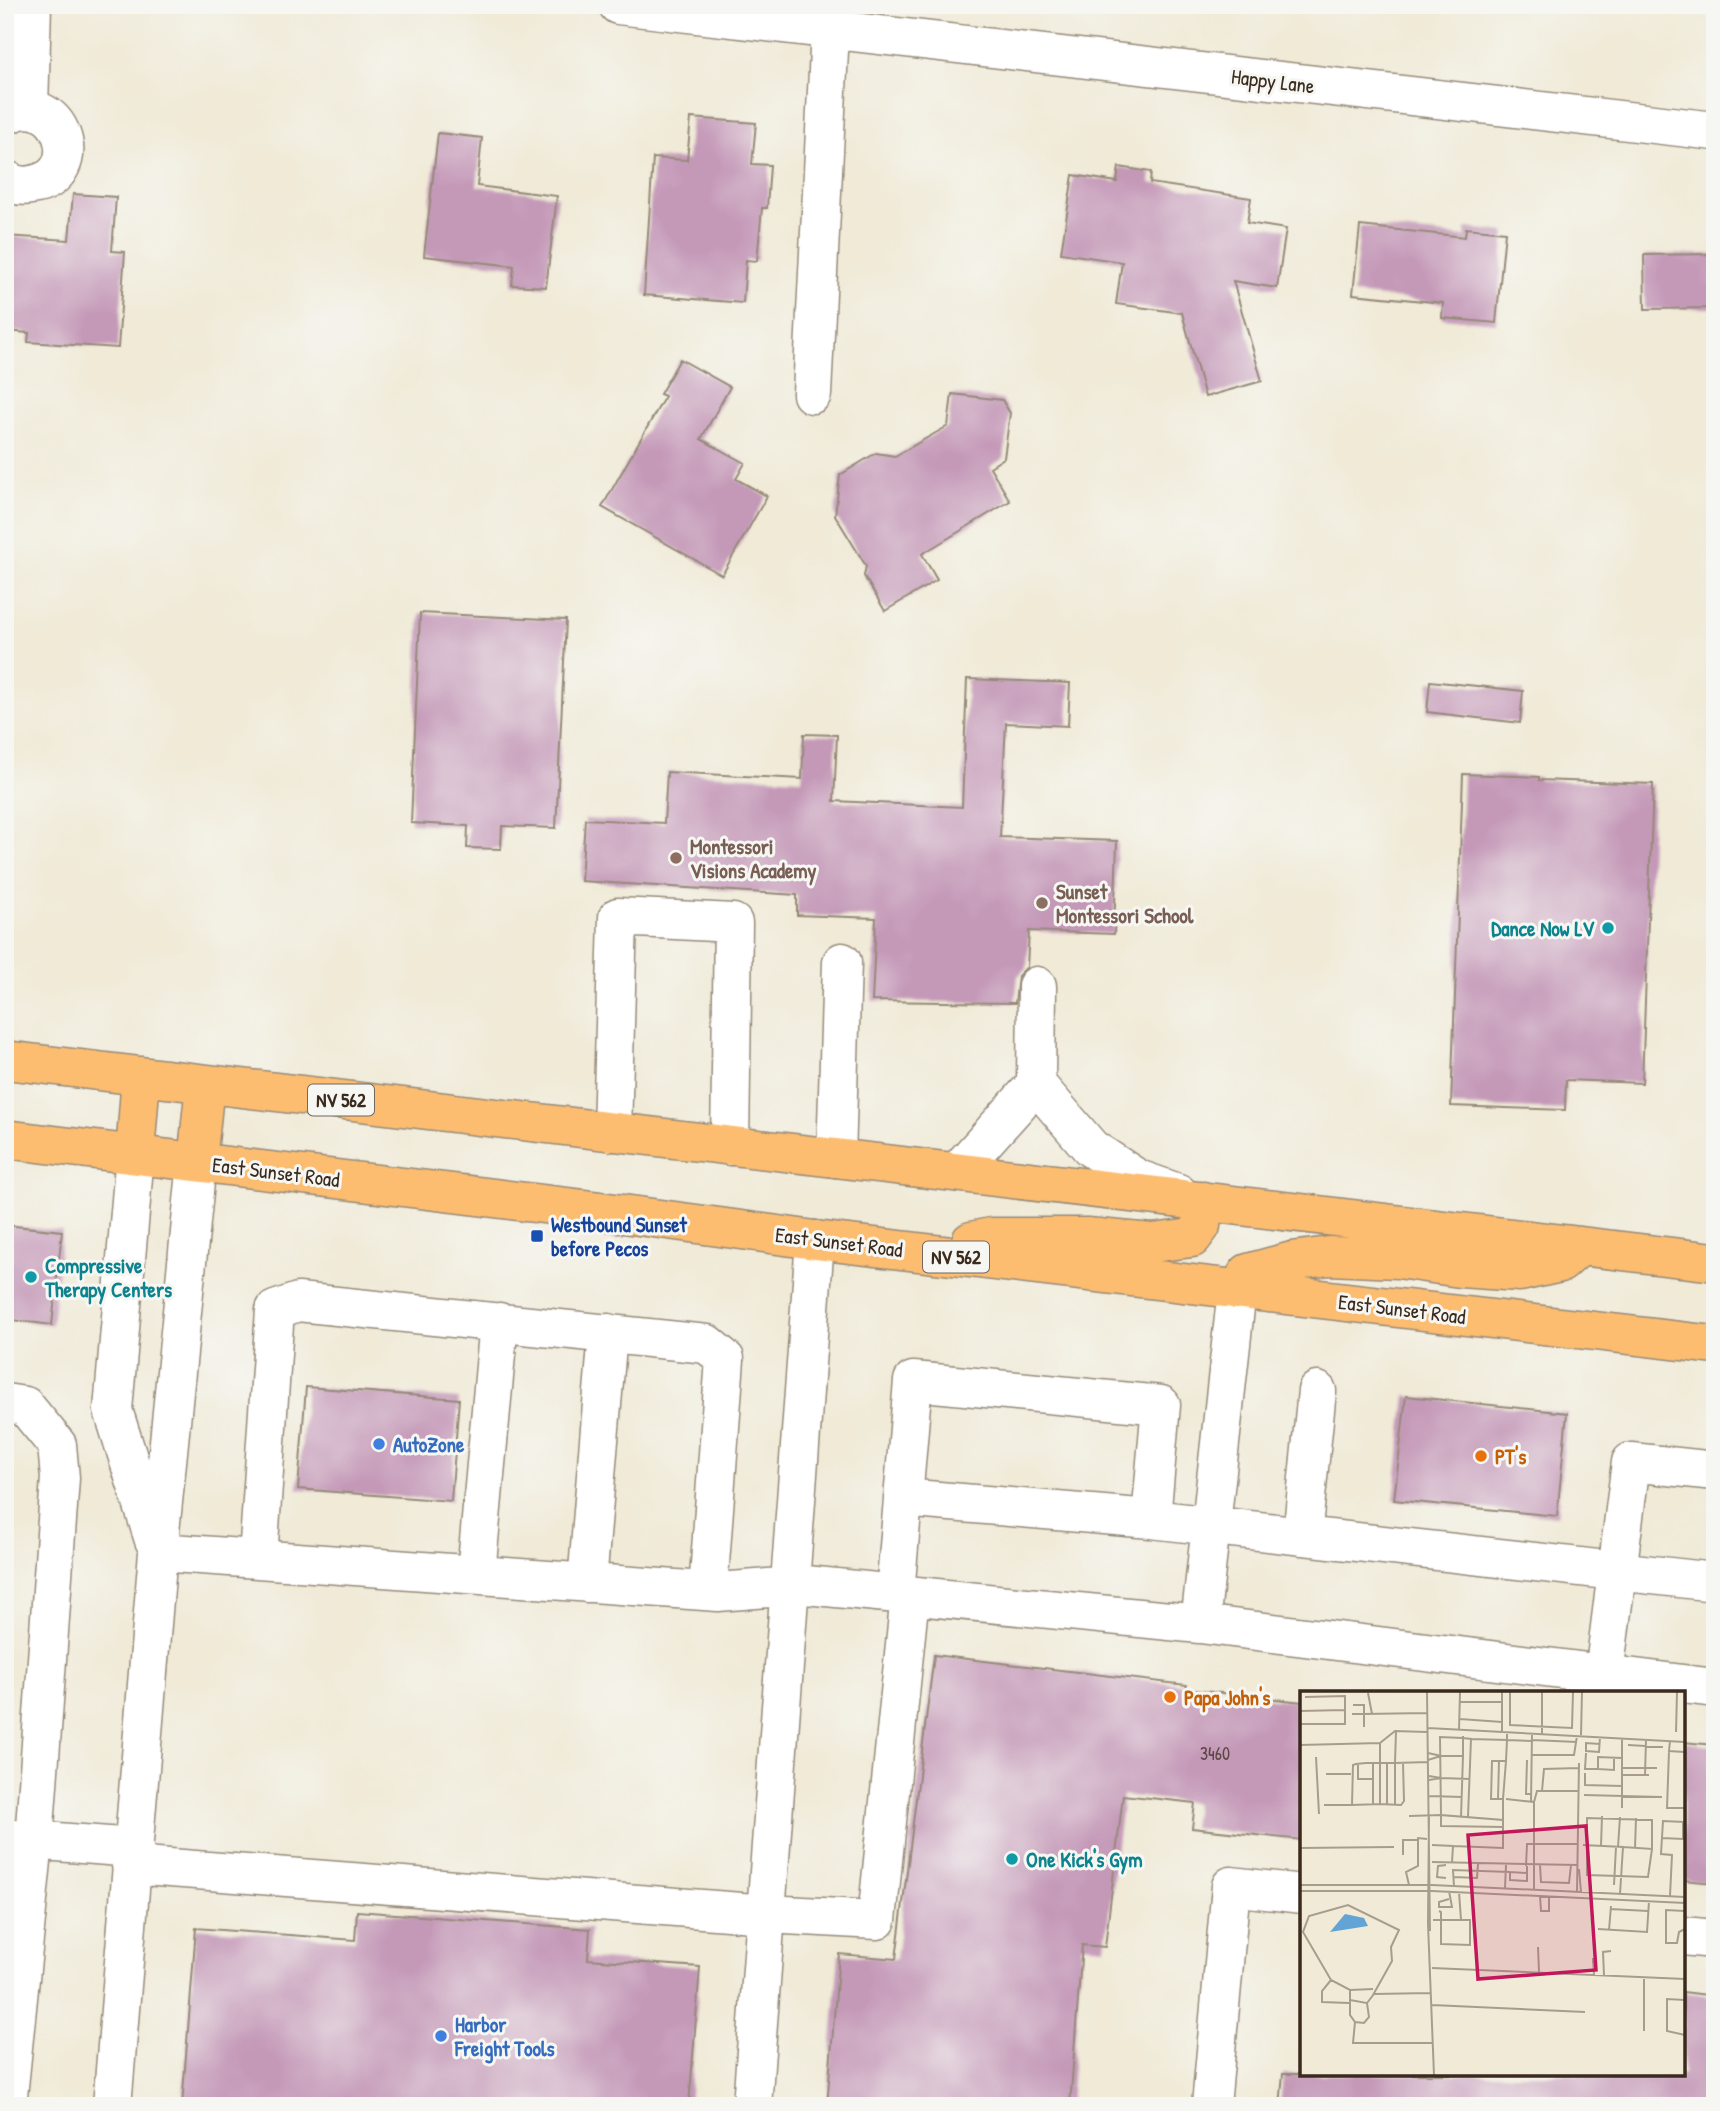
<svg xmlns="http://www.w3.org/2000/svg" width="1720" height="2111" viewBox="0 0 1720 2111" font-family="'Patrick Hand',sans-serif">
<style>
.building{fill:#c499b8}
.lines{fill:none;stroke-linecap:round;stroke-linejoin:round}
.minor-casing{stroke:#968a7a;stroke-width:41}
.major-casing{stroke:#968a7a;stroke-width:41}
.minor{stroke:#fff;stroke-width:38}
.major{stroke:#fcbd6f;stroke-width:38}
.education-dot{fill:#8d6e63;stroke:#f6f6f2;stroke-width:2.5}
.culture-dot{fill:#0f9aa8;stroke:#f6f6f2;stroke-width:2.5}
.transit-dot{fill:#1a4fb4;stroke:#f6f6f2;stroke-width:2.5}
.shop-dot{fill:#3f7fe0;stroke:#f6f6f2;stroke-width:2.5}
.food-dot{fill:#e8710a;stroke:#f6f6f2;stroke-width:2.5}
.labels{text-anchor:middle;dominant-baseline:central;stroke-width:6;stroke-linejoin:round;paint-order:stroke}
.number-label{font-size:18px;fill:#5d4644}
.shield{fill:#f6f6f2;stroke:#73675e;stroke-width:2}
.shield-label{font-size:19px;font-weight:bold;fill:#3b2a1e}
.street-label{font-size:21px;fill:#3b2a1e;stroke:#f6f6f2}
.education-label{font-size:21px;font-weight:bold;fill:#785e54;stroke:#f6f6f2;text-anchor:start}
.culture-label{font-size:21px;font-weight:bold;fill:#0d838f;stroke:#f6f6f2;text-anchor:start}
.transit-label{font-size:21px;font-weight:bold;fill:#164399;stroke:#f6f6f2;text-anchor:start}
.shop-label{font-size:21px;font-weight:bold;fill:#366cbe;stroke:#f6f6f2;text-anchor:start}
.food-label{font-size:21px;font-weight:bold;fill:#c56008;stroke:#f6f6f2;text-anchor:start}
.inset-road{fill:none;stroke:#a89d8d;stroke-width:2}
.view{fill:#c2185b;fill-opacity:0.15;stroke:#c2185b;stroke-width:3.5}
.inset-edge{fill:none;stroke:#3b2a1e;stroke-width:3.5}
</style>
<rect width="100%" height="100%" fill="#f6f6f2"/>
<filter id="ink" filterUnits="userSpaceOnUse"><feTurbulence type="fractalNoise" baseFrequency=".0143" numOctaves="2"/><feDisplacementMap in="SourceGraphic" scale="14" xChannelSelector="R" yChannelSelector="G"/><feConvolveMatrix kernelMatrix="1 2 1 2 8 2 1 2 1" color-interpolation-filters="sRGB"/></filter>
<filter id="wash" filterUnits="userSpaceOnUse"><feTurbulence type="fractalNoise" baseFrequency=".00686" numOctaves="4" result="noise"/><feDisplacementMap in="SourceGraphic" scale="28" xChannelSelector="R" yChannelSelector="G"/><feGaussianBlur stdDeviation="1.57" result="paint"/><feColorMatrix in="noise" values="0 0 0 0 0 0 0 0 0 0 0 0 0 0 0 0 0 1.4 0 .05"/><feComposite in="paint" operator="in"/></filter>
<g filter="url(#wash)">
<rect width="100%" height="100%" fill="#f0ead7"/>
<g id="blocks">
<!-- building -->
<path class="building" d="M691 118 756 123 752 164 770 165 767 208H762L757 261 746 260 743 303 644 295 653 158 687 160Z
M438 133 482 138 477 186 557 196 546 287 512 285 514 266 424 256Z
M1119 167 1151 172 1150 183 1251 198 1247 223 1286 229 1277 288 1233 281 1262 381 1205 397 1182 313 1116 304 1122 262 1061 253 1073 175 1117 182Z
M73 194 116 197 112 251 125 252 118 348 28 342 29 333 5 331V236L69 240Z
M1360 226 1465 237 1466 228 1505 232 1496 323 1442 318 1443 303 1353 294Z
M1715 254V308L1645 309 1644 255Z
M680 359 730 387 701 439 745 463 736 479 767 496 722 575 602 507 665 396 660 394Z
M952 394 1002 400 1010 413 1004 458 990 467 1010 501 922 554 937 580 885 611 864 576 866 566 835 515 840 475 876 453 895 456 948 426Z
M420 613 566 620 556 828 502 826 501 849 467 848 468 826 411 823Z
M967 679 1070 683 1068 726 1006 723 1000 837 1117 841 1114 934 1029 931 1027 967 1018 976 1015 1003 872 1001 876 918 797 915V895L581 881 585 819 664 823 667 772 802 779 804 734 837 735 834 801 962 807Z
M1430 681 1523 691 1520 723 1427 712Z
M1463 774 1539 777V780L1653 784 1642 1083 1566 1080 1565 1110 1451 1106Z
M5 1225 62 1231 52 1325 5 1319Z
M306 1387 459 1399 451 1501 298 1489Z
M1406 1396 1567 1413 1557 1516 1394 1500Z
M934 1655 1187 1685 1186 1689 1302 1702V1840L1192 1828 1195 1803 1123 1795 1105 1947 1082 1945 1070 2106H827L839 1954 896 1959Z
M1683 1742 1715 1745V1883L1683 1880Z
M357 1911 590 1929 588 1959 700 1967 689 2106H182L196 1928 355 1940Z
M1683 1992 1715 1996V2106H1280L1283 2074H1683Z"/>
</g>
</g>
<g filter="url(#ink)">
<use href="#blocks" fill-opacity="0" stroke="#968a7a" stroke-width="2"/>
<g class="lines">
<defs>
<path id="minor" d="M618 5 1715 131
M29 109 32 5
M5 116C60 84 92 177 31 185 22 187 13 185 5 179
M812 394 830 30
M1036 1084 1037 986
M612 1132 618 917 733 923 730 1146
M135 1154 113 1410 154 1540
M836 1158 842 962
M957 1172 1036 1084 1091 1148 1138 1179 1178 1193
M5 1403 25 1406 57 1445 60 1478 34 1841 7 2106
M1151 1519 1715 1582
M1302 1536 1317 1391
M158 1552 718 1592 806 1585 1200 1624 1715 1688
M258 1558 275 1310 298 1302 707 1344 725 1359 708 1591
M476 1574 499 1322
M587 1583 608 1333
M895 1594 913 1381 1161 1405 1151 1519 903 1498
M1200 1624 1237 1290
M1604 1674 1631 1462 1715 1471
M5 1838 134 1848
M131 1865 767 1914 877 1920 910 1595
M1683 1936 1715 1939
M112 2106 158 1552 197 1162
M752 2106 815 1240
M1211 2106 1231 1886 1302 1894"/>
<path id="major" d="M5 1060 1715 1262
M5 1139 601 1211 815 1240 1715 1345
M135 1154 141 1076
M197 1162 205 1084
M971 1241 991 1237H1087L1152 1243 1192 1238 1201 1226 1203 1201
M1237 1290 1248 1273 1292 1261 1329 1256 1398 1259 1460 1268 1520 1272 1561 1263 1580 1246"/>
</defs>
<!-- minor casing -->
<use href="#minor" class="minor-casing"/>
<!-- major casing -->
<use href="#major" class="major-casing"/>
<!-- minor -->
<use href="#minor" class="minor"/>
<!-- major -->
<use href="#major" class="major"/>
</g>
</g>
<!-- markers -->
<g class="education-dot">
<circle cx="676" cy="858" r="7"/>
<circle cx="1042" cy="903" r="7"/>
</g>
<g class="culture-dot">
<circle cx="1608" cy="928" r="7"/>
<circle cx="31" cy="1277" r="7"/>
<circle cx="1012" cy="1859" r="7"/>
</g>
<rect class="transit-dot" x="530" y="1229" width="14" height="14" rx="3.5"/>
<g class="shop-dot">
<circle cx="379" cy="1444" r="7"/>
<circle cx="441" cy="2036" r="7"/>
</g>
<g class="food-dot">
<circle cx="1481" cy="1456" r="7"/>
<circle cx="1170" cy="1697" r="7"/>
</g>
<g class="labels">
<!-- number labels -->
<g class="number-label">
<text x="1215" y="1753">3460</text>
</g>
<!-- shield labels -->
<g class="shield">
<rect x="308" y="1084.5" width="66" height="31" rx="5"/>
<rect x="923" y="1241.5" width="66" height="31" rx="5"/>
</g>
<g class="shield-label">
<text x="341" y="1100">NV 562</text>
<text x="956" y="1257">NV 562</text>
</g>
<!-- street labels -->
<g class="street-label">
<text transform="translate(1273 81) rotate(7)">Happy Lane</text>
<text transform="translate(276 1172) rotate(7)">East Sunset Road</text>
<text transform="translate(839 1242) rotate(7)">East Sunset Road</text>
<text transform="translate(1402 1309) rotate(7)">East Sunset Road</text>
</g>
<!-- education labels -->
<g class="education-label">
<text x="690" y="846">Montessori<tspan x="690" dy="24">Visions Academy</tspan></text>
<text x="1056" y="891">Sunset<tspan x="1056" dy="24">Montessori School</tspan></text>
</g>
<!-- culture labels -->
<g class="culture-label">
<text x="1594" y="928" text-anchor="end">Dance Now LV</text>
<text x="45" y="1265">Compressive<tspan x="45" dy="24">Therapy Centers</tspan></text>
<text x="1026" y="1859">One Kick's Gym</text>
</g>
<!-- transit labels -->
<g class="transit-label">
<text x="551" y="1224">Westbound Sunset<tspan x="551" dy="24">before Pecos</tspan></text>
</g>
<!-- shop labels -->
<g class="shop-label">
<text x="393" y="1444">AutoZone</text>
<text x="455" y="2024">Harbor<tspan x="455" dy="24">Freight Tools</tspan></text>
</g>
<!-- food labels -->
<g class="food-label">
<text x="1495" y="1456">PT's</text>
<text x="1184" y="1697">Papa John's</text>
</g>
</g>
<!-- overview -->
<g transform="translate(1300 1691)">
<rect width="385" height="385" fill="#f0ead7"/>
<path d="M45 223 64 227 68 235 30 241Z" fill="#62a4d6"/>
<path class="inset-road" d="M127 1 130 240M210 1V34L272 37 273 1M68 2 72 23M160 11H202M0 20 45 19M52 23H64V14H53M160 28 202 31M0 33H45V5L5 6M64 36V23L127 22M128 37 385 51M159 39 160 1M202 41V1M207 41V49L232 50M376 41 377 1M242 43V1M281 44 282 1M163 47 140 46 141 124 203 129V136M163 47 171 48 168 126M171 48 207 49 206 70M232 49 277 51M370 50 369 60 385 61M80 52V113L52 114 53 74 56 73 66 72H95L128 71M300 53 286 52V60L299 61 300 46M0 54 80 52 95 40 127 41M328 54 363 56M369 60 367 117H385M128 62 141 65 128 69M286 62 285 78H298V66L322 67M232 64H274L277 45M141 65H163V45M16 66 19 123M227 69 226 103H231M87 72V114M95 72V114M95 72 96 40M58 73V88H73V72M322 77H357M298 78 314 79V67M285 82V94L322 95M26 83H51M322 84H349M345 84 346 49M129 85 141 87 129 89M141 87 170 88M73 88V113M242 100 244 78 279 77M284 104 362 106M129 105 162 106M198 108 199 70M206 108 234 111V199M231 111 232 43M234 111 237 100H278M80 113 101 114 104 110 103 72M24 114H52M322 117V47M129 124 128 233 134 384M109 125 141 124V135L203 136V157L153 155M161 126 163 65M203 129V108H191L192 70H206L203 108M362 147 383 148V131M132 154 153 155 152 171M283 154 323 156 320 203M301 155 302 125M318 156 320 126M323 156 352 158V129L287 127V184L348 186 352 158M0 157 94 156M335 157 336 127M103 164V149H118M132 171 278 174M146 174 138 175 137 186 146 187M240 174 241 191 269 192 271 174M226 175 227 153H278M279 178 281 201M227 182 210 181V189L227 190V175M154 186 177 187 178 173M0 194H132L385 206M109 194 106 181 118 175V147L127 148M314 194 316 156M154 195 153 179 210 181M205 197 206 174M0 200H132L385 212M149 200 152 216H139V211L149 208M159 201 161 229M277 201 279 72M240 205 241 220H249V205M370 205 372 164 361 163 363 130 385 131M310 218 348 220M385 220 366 219V252H377L379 241 385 238M133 229H170V254L141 253V221L139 220M298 238 347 241 349 210M309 239 311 215M238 256 239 281M293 272V267L294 284M132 277 385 288M304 284 303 261 311 260M31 289 22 300V311L49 312M50 299V324L55 331 64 332 69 326 67 312 50 309M73 304 92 270 91 256 99 239 48 214 9 225 3 241 31 289 50 299 73 298M385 309 367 308V340L385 344M67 312 74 303 131 302M132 314 285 321M55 331 53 352H132M344 340V286"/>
<path class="view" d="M286 135 296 279 178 288 168 144Z"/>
<rect width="385" height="385" class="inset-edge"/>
</g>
<!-- margin -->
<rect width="1720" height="2111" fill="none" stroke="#f6f6f2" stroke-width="28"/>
</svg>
